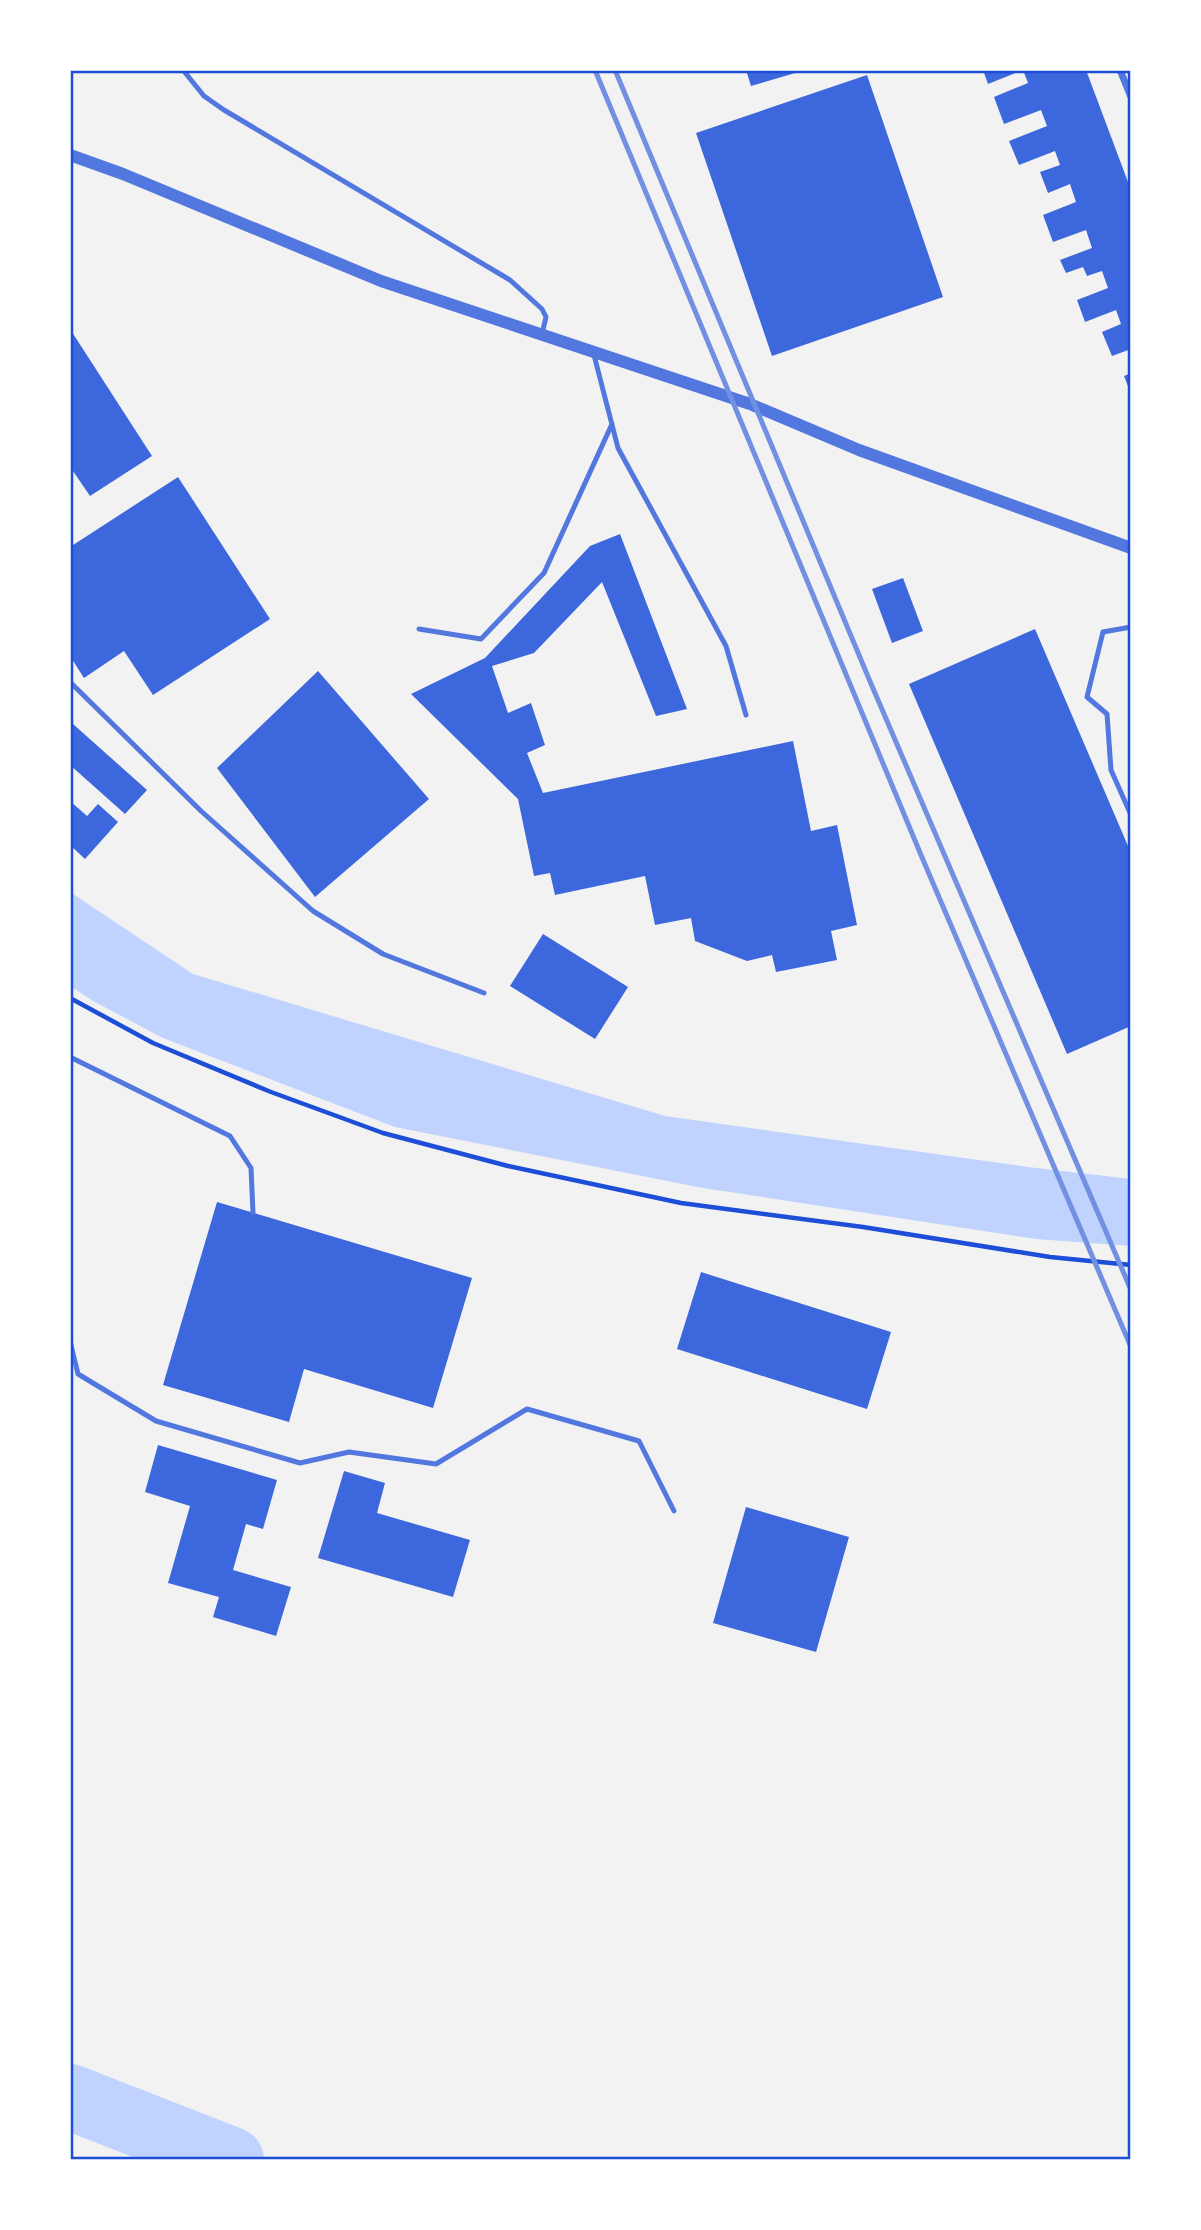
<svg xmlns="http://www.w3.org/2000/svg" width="1201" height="2230" viewBox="0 0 1201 2230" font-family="'IBM Plex Sans',sans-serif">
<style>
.water{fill:#bfd3fe}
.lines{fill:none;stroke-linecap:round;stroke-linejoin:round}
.river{stroke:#bfd3fe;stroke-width:66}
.building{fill:#3d67dc}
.path{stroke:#1d4ed8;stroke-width:4.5}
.service{stroke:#5277de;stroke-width:5}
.minor{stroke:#5277de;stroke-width:7}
.tertiary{stroke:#5277de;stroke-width:12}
.rail{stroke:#7290e2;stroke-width:5}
.neatline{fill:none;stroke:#1d4ed8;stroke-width:2.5}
</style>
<rect width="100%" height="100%" fill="#f2f2f2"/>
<!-- water -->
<path class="water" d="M70 892 193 974 665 1116 1028 1167 1131 1179V1246L1036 1239 703 1188 395 1127 163 1038 93 1001 70 986Z"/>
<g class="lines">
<!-- river -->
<path class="river" d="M70 2097 231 2160"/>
</g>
<!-- building -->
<path class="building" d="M746 70H802V71L751 86Z
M983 70H1086L1131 190V349L1112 356 1102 332 1121 324 1116 310 1085 322 1077 300 1108 288 1102 271 1087 276 1083 267 1066 273 1060 260 1092 248 1086 230 1053 242 1043 215 1076 202 1070 184 1048 193 1040 172 1060 165 1055 151 1019 165 1009 141 1047 126 1041 110 1004 124 994 97 1028 83 1023 70 988 84Z
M867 75 943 297 772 356 696 133Z
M70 329 152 456 90 496 73 471 70 473Z
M1131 373V394L1124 376Z
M178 477 270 619 153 695 124 651 84 678 70 656V547Z
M620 534 687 709 656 716 602 582 534 653 492 666 508 713 531 703 545 745 527 753 543 793 793 741 811 831 837 825 857 925 831 931 837 960 776 972 772 955 747 961 695 941 691 918 655 925 645 876 555 895 550 873 534 876 518 799 411 694 485 658 590 546Z
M903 578 923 631 892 643 872 589Z
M1035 629 1131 853V1026L1067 1054 909 684Z
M318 671 429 799 315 897 217 768Z
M73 724 147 790 125 814 70 765V728Z
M70 801 87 816 98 804 118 822 85 859 70 845Z
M543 934 628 987 595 1039 510 986Z
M217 1202 472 1278 433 1408 304 1369 289 1422 163 1385Z
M701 1272 891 1332 867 1409 677 1349Z
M158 1445 277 1480 263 1529 246 1524 233 1570 291 1587 276 1636 213 1617 219 1597 168 1583 190 1506 145 1492Z
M344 1471 385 1483 377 1513 470 1540 453 1597 318 1558Z
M746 1507 849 1537 816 1652 713 1623Z"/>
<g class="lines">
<!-- path -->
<path class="path" d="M70 998 153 1043 271 1092 383 1133 508 1166 681 1203 863 1227 1050 1257 1131 1265"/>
<!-- service -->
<path class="service" d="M183 70 204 96 224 110 510 280 542 309 546 317 542 334
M594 355 618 448 726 646 746 715
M1131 627 1103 632 1087 697 1107 714 1111 770 1131 815
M419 629 481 639 544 573 612 424
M70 682 201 811 313 911 383 954 484 993
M70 1057 230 1136 251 1168 253 1213
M70 1341 78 1374 156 1421 300 1463 349 1452 436 1464 527 1409 639 1441 674 1511"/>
<!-- minor -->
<path class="minor" d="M1120 70 1131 97"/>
<!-- tertiary -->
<path class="tertiary" d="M70 155 123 174 381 281 750 404 859 450 1131 548"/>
<!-- rail -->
<path class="rail" d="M595 70 921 855 1131 1347
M615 70 869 679 1131 1290"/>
</g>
<!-- border -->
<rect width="1201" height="2230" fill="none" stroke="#ffffff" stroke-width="144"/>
<rect x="72" y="72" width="1057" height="2086" class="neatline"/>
</svg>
